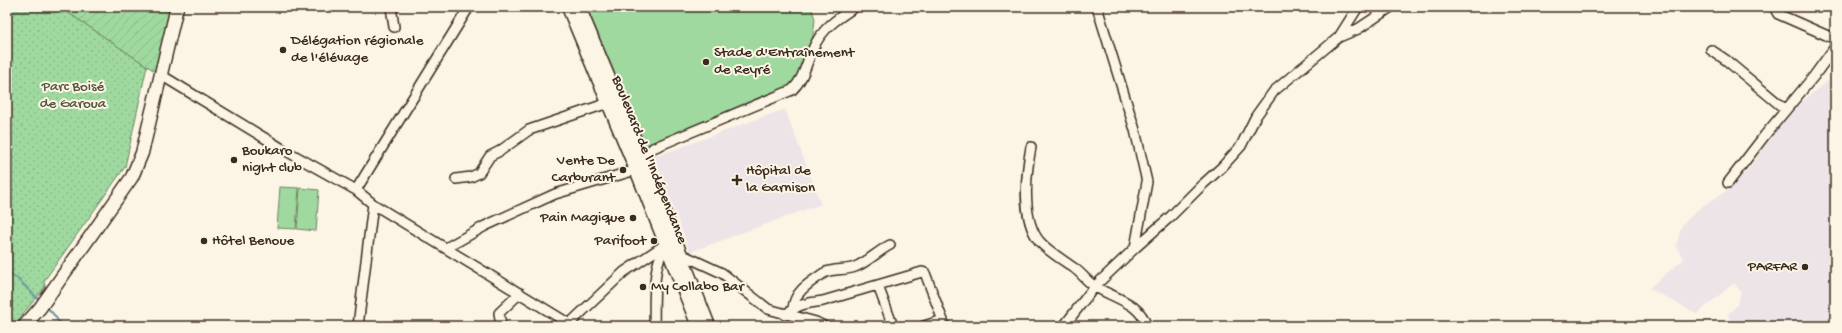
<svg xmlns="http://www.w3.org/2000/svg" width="1842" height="333" viewBox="0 0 1842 333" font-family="'Gochi Hand',sans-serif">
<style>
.built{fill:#ede4e7}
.grass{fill:#9fd9a0;stroke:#6d825f}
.park{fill:url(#park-dots);stroke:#6d825f}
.garden{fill:url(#garden-furrows);stroke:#6d825f}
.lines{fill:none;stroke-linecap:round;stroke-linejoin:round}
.stream{stroke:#7194a0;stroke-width:2}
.minor-casing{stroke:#3b2a1e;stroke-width:12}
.secondary-casing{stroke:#3b2a1e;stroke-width:15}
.minor{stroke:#fcf5e5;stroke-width:9}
.secondary{stroke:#fcf5e5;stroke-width:12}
.poi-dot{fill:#3b2a1e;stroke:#fcf5e5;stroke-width:1.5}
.labels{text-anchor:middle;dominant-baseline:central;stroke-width:4;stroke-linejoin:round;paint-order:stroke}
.poi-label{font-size:15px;fill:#3b2a1e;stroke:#fcf5e5;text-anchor:start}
.park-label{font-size:15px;fill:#54563e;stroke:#fcf5e5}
.street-label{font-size:15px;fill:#3b2a1e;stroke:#fcf5e5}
</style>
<defs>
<pattern id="park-dots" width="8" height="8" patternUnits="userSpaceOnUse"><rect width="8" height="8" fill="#9fd9a0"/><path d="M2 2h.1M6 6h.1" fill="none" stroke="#8aba89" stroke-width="1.8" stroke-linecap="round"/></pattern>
<pattern id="garden-furrows" width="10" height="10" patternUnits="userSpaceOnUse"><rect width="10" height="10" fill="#9fd9a0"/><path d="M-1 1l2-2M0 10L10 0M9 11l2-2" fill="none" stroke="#8aba89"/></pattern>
</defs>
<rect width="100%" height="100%" fill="#fcf5e5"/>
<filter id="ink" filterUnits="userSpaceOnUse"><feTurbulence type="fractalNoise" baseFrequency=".025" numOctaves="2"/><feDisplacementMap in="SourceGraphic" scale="8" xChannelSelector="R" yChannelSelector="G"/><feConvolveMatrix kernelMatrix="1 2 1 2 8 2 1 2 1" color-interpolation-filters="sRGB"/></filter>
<g filter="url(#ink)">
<!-- built -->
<path class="built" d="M1835 77V326H1736L1727 315 1737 305 1741 292 1734 283 1697 314 1649 288 1684 259 1676 246 1682 225 1701 207 1726 191 1746 172 1781 125 1798 105 1826 82Z
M785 109 821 204 690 252 654 157Z"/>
<!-- grass -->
<path class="grass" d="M586 7H735L736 12 757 7H811L815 19 813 36 795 83 782 91 645 146Z
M280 187 299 188 296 229 277 228Z
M300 188 319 190 316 231 297 229Z"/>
<!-- park -->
<path class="park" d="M7 7H60L147 66 125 167 44 281 45 287 13 326H7Z"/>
<!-- garden -->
<path class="garden" d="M60 7H175L161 75 147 66Z"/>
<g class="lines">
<!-- stream -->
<path class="stream" d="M7 272 17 278 40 301
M46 306 55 316 61 326"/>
<defs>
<path id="minor" d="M391 7 394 27
M1097 7 1135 130 1147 182 1135 248
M1774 7 1778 14 1835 39
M1339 37 1358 7
M1711 50 1726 60 1786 110
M161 75 281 148 356 190 373 204 573 326
M1031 147C1026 174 1021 220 1040 242 1049 252 1063 260 1074 268 1081 273 1087 281 1094 286 1111 297 1142 303 1146 326
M643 158 653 148 792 90C804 79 806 63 813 49 821 29 838 18 855 7
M456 179 471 177 479 173 490 156 500 151 529 130 608 103
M1728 183 1765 135 1814 76 1835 47
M356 190 469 7
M446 248 485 226 555 194 636 170
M683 255 722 273 768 309 816 322 824 326
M878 286 893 326
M793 309C794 291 811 282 824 273 834 268 845 271 855 267 868 262 878 251 890 245
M785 315C801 303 804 304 823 301L922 272 925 273 945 326
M358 326 373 204
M501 326 499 313 520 293
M567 326 624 272 666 244
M654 326C655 307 651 259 667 248
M924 326 943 320
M1064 326 1095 286 1135 248 1171 216 1201 186 1222 167 1241 146 1256 116 1274 91 1339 37 1358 29 1391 7"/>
<path id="secondary" d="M568 7 639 177 698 326
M579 7 649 173 709 326
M24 326 40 308 132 177 142 153 177 7"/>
</defs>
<!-- minor casing -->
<use href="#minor" class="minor-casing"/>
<!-- secondary casing -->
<use href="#secondary" class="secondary-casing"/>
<!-- minor -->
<use href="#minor" class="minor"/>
<!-- secondary -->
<use href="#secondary" class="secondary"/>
</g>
</g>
<!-- markers -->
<g class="poi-dot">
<circle cx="283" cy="50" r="4"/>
<circle cx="706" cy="62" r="4"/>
<circle cx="234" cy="160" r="4"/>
<circle cx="623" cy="170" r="4"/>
<path d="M735 174h4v4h4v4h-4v4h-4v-4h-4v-4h4z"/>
<circle cx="633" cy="218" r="4"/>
<circle cx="204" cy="241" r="4"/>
<circle cx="654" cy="241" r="4"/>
<circle cx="1805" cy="267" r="4"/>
<circle cx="643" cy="287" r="4"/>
</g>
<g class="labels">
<!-- poi labels -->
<g class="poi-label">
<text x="291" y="41">Délégation régionale<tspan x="291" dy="17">de l'élévage</tspan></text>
<text x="714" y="53">Stade d'Entraînement<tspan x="714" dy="17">de Reyré</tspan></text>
<text x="242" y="151">Boukaro<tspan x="242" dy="17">night club</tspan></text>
<text x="615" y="161" text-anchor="end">Vente De<tspan x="615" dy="17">Carburant</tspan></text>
<text x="746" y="171">Hôpital de<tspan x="746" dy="17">la Garnison</tspan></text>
<text x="625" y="218" text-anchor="end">Pain Magique</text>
<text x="212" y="241">Hôtel Benoue</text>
<text x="646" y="241" text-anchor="end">Parifoot</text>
<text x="1797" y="267" text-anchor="end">PARFAR</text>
<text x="651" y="287">My Collabo Bar</text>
</g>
<!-- park labels -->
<g class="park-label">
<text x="73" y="87">Parc Boisé<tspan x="73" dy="17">de Garoua</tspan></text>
</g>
<!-- street labels -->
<g class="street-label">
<text transform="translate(649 160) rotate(68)">Boulevard de l'Indépendance</text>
</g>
</g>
<!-- margin -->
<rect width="1842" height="333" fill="none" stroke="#fcf5e5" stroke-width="24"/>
<rect x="12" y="12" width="1818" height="309" fill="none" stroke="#3b2a1e" stroke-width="1.5" filter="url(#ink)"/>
</svg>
